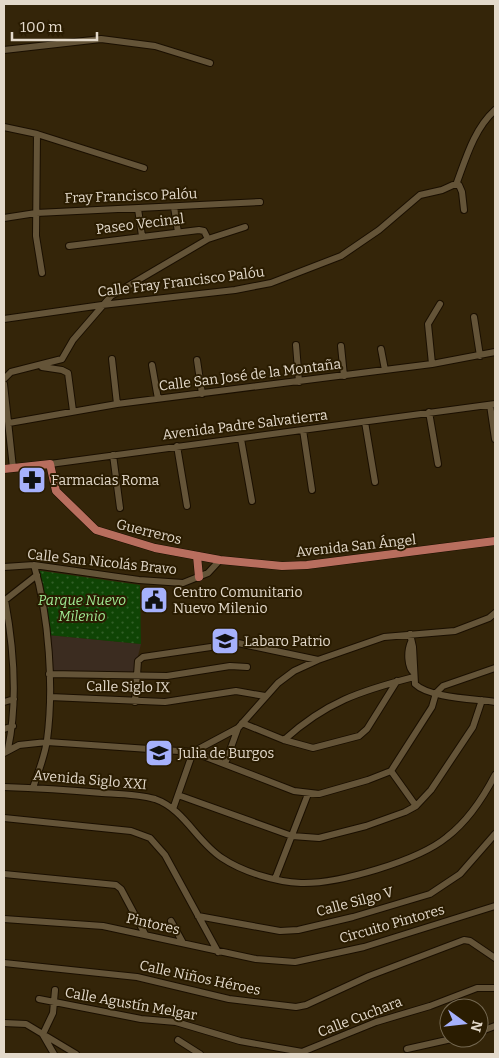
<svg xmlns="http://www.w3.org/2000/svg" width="499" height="1058" viewBox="0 0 499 1058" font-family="Bitter,serif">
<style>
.education{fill:#3b2c20}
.green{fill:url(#green-dots)}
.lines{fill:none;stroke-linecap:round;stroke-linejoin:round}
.minor-casing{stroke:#1a0f00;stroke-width:8}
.major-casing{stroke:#1a0f00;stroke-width:9}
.minor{stroke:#645438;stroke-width:6}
.major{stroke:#b86e5e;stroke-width:8}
.labels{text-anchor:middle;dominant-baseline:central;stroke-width:4;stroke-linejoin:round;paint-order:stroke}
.street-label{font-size:14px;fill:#e3d9ca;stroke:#2a1c01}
.poi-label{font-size:14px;fill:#e3d9ca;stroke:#2a1c01;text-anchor:start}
.park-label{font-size:14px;font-style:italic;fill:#9ee892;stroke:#2a1c01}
</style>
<defs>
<pattern id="green-dots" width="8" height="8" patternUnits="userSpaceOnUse" patternTransform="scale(1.25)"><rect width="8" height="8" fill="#0f4405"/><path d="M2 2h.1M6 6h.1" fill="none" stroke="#325e28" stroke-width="1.8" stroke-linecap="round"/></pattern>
</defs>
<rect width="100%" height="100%" fill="#342509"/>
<!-- education -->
<path class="education" d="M48 635 141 644 133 676 50 674Z"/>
<!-- green -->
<path class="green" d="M35 570 140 585 141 644 48 635Z"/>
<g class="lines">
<defs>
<path id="minor" d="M4 50 101 39 155 46 210 63
M4 127 37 134 144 168
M37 134 36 236 42 273
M456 185C466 158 474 129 495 110
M174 207 178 232
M138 209 142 236
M4 218 36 213 260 202
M69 246 199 230 204 231 208 239
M474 317 480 356
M4 319 102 305 235 290 271 283 341 256 379 230 420 195 442 190 453 185H459L462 192 464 210
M296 345 299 382
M341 346 344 376
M381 349 385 370
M112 359 117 404
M197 360 202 394
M432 364 428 324 440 304
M152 365 158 399
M42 367 62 370 68 373 73 411
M4 379 11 372 62 359 73 340 111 296 208 239 245 227
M4 384 13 468
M490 405 495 439
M429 412 438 464
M365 422 375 482
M9 423 117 404 432 364 495 352
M303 430 312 490
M241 439 252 501
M177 446 187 506
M113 455 120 508
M50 464 495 404
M4 567 34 565 139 580 183 583 208 573 220 560
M5 600C14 649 18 701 8 749
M4 601 37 575
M410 634 413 647 415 684C429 698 476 699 495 702
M411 642C407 651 407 667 414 673
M49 674 167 676 230 666 247 667
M50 697 165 702 236 691 265 696
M4 702 14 699
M135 702 138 661 143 657 238 643 318 660
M242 723 284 740 313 748 359 736 367 729 397 681
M4 729 13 726
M284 740C326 702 360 691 414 677
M4 753 19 745 47 742 193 752 238 728 278 683 294 671 318 660 384 637 455 631 489 618 495 613
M225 764 238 728
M391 771 416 806
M4 787C37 788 69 790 102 793 119 794 138 794 155 799 184 809 197 842 222 858 243 872 276 882 301 883 338 884 418 861 447 837 468 821 483 798 495 775
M33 788C38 772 45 756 47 740 54 688 49 616 34 565
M178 795 292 836 319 838 366 826 405 812 416 806 431 790 473 727 482 700
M173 809 193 752 294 791 319 794 368 780 391 771 432 707 436 693 443 686 495 668
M4 818 131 831 150 838 165 855 218 952
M4 874 116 885 121 889 145 934
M275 879 308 794
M198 916 280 931 298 930 353 917 430 894 460 874 495 834
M4 919 103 926 256 959 295 962 364 947 495 906
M171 921 183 943
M4 963 137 977 229 999 296 1007 306 1005 369 976 464 940 470 941 495 958
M39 999 141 1019 176 1022 240 1041 302 1052 376 1022 430 1006 477 988H495
M4 1023 26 1024 76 1054
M479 1032 495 1026
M43 1034 53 1013 55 990
M43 1035 54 1054
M178 1040 200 1054
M407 1049 456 1038"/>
<path id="major" d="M4 469 50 464 56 491 96 530 155 548 220 560 282 566 307 565 495 541
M197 556 199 577"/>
</defs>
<!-- minor casing -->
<use href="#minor" class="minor-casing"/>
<!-- major casing -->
<use href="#major" class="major-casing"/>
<!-- minor -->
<use href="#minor" class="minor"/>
<!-- major -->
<use href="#major" class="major"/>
</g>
<!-- icons -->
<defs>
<symbol id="pharmacy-square" viewBox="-11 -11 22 22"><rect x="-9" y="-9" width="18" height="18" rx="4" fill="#a6b1fc" stroke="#2a1c01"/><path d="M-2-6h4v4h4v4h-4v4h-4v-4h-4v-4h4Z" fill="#111"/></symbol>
<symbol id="civic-square" viewBox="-11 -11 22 22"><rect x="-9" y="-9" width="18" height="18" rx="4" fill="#a6b1fc" stroke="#2a1c01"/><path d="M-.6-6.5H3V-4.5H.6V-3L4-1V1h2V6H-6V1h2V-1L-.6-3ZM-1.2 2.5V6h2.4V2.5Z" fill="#111"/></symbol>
<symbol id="school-square" viewBox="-11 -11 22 22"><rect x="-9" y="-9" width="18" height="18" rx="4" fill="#a6b1fc" stroke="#2a1c01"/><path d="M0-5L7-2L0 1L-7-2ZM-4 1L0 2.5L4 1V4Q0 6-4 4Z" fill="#111"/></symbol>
</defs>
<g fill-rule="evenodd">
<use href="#pharmacy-square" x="16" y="464" width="32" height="32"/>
<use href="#civic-square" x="138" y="584" width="32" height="32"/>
<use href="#school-square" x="209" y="625" width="32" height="32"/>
<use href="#school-square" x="143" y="737" width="32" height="32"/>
</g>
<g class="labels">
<!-- street labels -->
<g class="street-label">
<text transform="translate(131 196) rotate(-2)">Fray Francisco Palóu</text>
<text transform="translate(140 224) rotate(-7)">Paseo Vecinal</text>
<text transform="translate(181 282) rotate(-7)">Calle Fray Francisco Palóu</text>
<text transform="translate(250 375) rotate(-7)">Calle San José de la Montaña</text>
<text transform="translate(245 425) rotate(-7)">Avenida Padre Salvatierra</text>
<text transform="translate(149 532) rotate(14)">Guerreros</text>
<text transform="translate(356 546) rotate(-6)">Avenida San Ángel</text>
<text transform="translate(102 562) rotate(6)">Calle San Nicolás Bravo</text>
<text transform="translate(128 687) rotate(1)">Calle Siglo IX</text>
<text transform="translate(90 780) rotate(5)">Avenida Siglo XXI</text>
<text transform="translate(355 902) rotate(-15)">Calle Silgo V</text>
<text transform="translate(153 924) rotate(13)">Pintores</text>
<text transform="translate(392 924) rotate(-16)">Circuito Pintores</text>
<text transform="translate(200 978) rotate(12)">Calle Niños Héroes</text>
<text transform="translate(131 1004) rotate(10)">Calle Agustín Melgar</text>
<text transform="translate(360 1017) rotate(-21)">Calle Cuchara</text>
</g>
<!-- poi labels -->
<g class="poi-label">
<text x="51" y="480">Farmacias Roma</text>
<text x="173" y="592">Centro Comunitario<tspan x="173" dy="16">Nuevo Milenio</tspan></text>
<text x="244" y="641">Labaro Patrio</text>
<text x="178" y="753">Julia de Burgos</text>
</g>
<!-- park labels -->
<g class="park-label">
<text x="82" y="600">Parque Nuevo<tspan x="82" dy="16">Milenio</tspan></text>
</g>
</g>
<!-- border -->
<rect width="499" height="1058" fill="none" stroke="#e3d9ca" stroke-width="10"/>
<!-- north arrow -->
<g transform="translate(464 1023) rotate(105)"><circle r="24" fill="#2a1c01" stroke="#746851"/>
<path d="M0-4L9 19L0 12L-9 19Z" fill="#a6b1fc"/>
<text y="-8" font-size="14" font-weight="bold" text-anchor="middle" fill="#e3d9ca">N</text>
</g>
<!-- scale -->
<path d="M12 32v8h85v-8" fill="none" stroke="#e3d9ca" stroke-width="2.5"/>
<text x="20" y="32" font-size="15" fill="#e3d9ca" stroke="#2a1c01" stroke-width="4" paint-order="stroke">100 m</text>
</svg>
